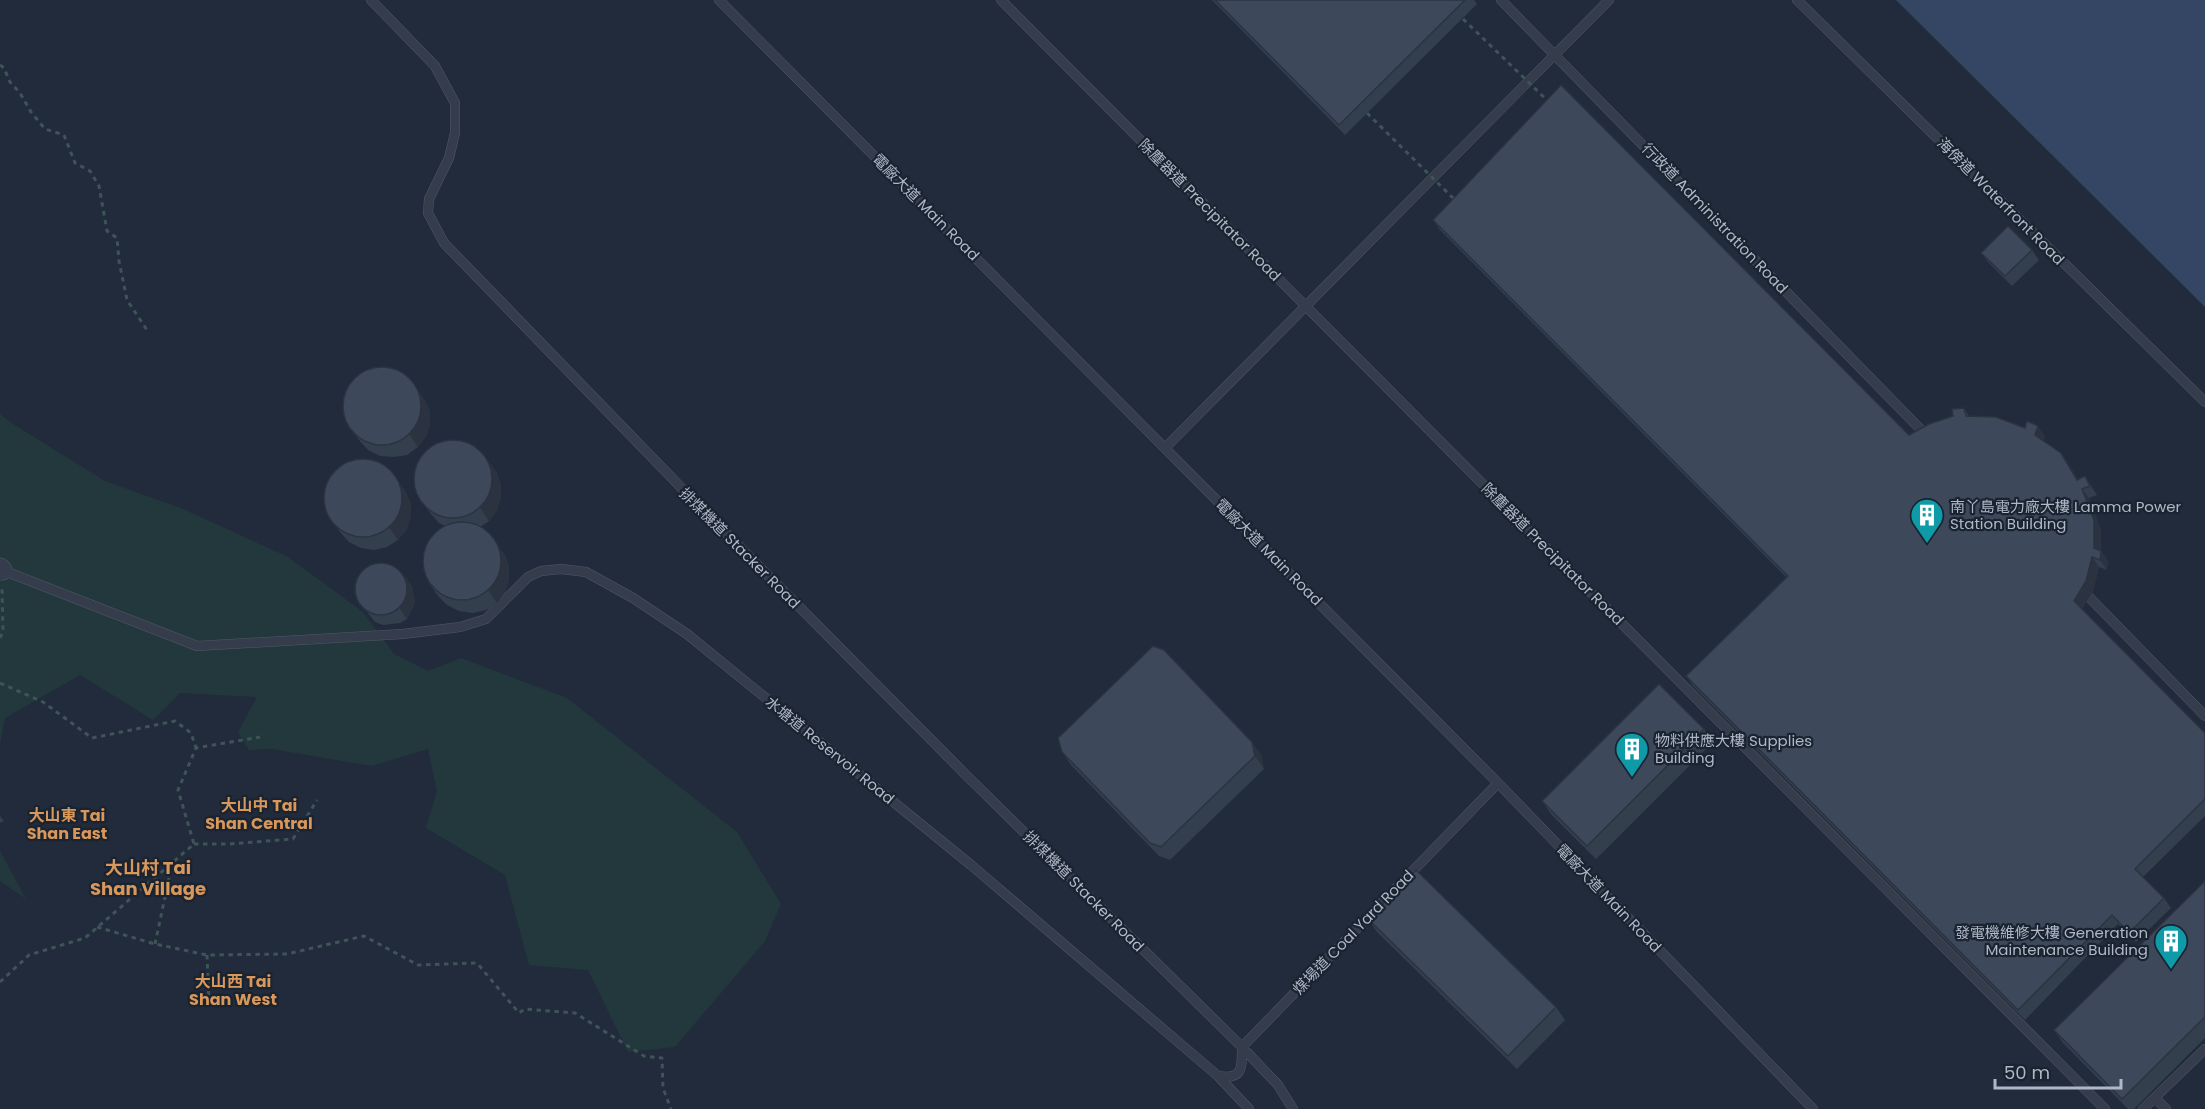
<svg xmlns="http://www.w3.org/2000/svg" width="2205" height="1109" viewBox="0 0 2205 1109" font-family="Poppins,'Noto Sans TC',sans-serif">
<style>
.green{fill:#23383d}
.water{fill:#344663}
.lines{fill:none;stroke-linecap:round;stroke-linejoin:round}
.service-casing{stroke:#505866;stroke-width:10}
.minor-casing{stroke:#505866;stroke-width:21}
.path{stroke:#3e5457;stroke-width:3;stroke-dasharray:4.5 4.5;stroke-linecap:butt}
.service{stroke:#353d4c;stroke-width:9}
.minor{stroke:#353d4c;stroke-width:20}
.path-bridge{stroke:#3e5457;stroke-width:3;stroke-dasharray:4.5 4.5;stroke-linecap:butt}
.wall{fill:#343f4e}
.shaded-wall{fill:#2b3340}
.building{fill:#3d495b;stroke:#2b3340;stroke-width:1.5}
.labels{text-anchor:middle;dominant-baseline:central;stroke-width:4.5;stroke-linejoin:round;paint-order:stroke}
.street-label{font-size:15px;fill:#b0b8c8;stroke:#1a2330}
.poi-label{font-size:15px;fill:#b0b8c8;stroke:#1a2330;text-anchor:start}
.neighbourhood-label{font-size:16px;font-weight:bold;fill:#d8975b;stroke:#1a2330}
.quarter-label{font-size:18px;font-weight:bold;fill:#d8975b;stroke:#1a2330}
</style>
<rect width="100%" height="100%" fill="#212b3b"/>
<!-- green -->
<path class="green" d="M0 414 13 424 105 481 183 509 288 557 363 612 394 654 428 671 461 658 567 698 737 832 781 904 765 941 675 1047 628 1052 588 970 529 965 505 875 426 828 437 791 428 749 372 766 272 749 249 750 238 732 257 697 180 693 153 720 80 675 5 718 0 745Z
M0 851 26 899 0 881Z"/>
<!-- water -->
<path class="water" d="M1896 0H2205V307Z"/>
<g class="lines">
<defs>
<path id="service" d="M371 0 435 66 455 103V133L449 158 429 199 428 213 444 243 703 510 968 777 1242 1047 1278 1085 1293 1109
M719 0 1498 783 1813 1109
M1001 0 2105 1109
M1501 0 1927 436
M1797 0 2205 402
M1166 447 1609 0
M2 570 197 646 403 634 460 627 486 619 528 577 541 571 561 569 586 572 633 598 687 634 971 865 1218 1076 1249 1109
M2089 597 2205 716
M1218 1076C1243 1080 1242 1068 1242 1047L1498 783
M2155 1098 2166 1109
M2143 1109 2205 1049"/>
<path id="minor" d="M0 568 2 570"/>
</defs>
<!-- service casing -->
<use href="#service" class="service-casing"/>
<!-- minor casing -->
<use href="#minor" class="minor-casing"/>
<!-- path -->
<path class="path" d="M0 65 4 68 10 82 20 93 31 112 45 129 64 135 75 163 90 171 99 186 107 231 117 238 119 261 127 300 147 330
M0 638 3 632 2 587
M0 683 43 702 92 738 175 721 191 733 196 748
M194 844H229L293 839 317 800
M97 927 155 944 207 955 287 954 364 936 418 965 477 963 519 1013 525 1009 575 1013 644 1056 662 1058 663 1088 671 1109
M155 944 172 864
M207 955 209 1003
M0 982 29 955 85 938 194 844 178 790 196 748 260 737"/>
<!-- service -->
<use href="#service" class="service"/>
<!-- minor -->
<use href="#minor" class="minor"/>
<!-- path-bridge -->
<path class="path-bridge" d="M1463 19 1550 103
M1367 113 1456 201"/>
</g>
<!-- wall -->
<path class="wall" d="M1212 0H1474L1477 4 1345 135Z
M1433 220 1909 435 1953 416 1964 408 1969 416 2045 436 2043 441 2068 463 2078 480 2092 486 2097 495 2089 498 2101 530V551L2108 561 2107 570 2099 567 2093 591 2082 609 2205 733V816L2143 877 2164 898 2171 908 2136 942 2118 924 2025 1020 1693 686 1686 676 1786 577 1440 230Z
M2032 250 2039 260 2012 286 1988 262 1981 253Z
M425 400 430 412V424L426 437 418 447 407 455 394 457 380 456 368 450 359 440 350 427Z
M488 461 497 473 501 485V497L497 510 489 521 480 527 505 555 509 567V580L505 592 497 603 486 610 473 613 459 611 447 605 438 596 429 583 445 526 439 523 430 513 421 501Z
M406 492 411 504V516L407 529 398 540 387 547 374 550 361 548 349 542 340 532 331 519Z
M412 586 415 603 407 619 400 623 383 625 375 622 357 599Z
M1704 729 1713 742 1596 859 1551 814 1542 801Z
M1252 742 1261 755 1264 769 1170 860 1159 856 1071 765 1062 752Z
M0 816 4 821 0 823Z
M2205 881V1038L2134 1109H2128L2063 1043 2054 1030Z
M1368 919 1556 1007 1565 1020 1517 1069 1377 932Z"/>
<!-- shaded-wall -->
<path class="shaded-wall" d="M416 387 425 400 430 412V424L426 437 418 447 409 434Z
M2038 426 2045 436 2042 444 2035 435Z
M488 461 497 473 501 485V497L497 510 489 521 480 508Z
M2085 476 2092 486 2097 495 2090 486Z
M397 479 406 492 411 504V516L407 529 398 540 389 527Z
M2082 489 2089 498 2101 530V553V551L2108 561 2107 570 2100 560 2094 548Z
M496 543 505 555 509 567V580L505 592 497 603 488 590Z
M2092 557 2099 567 2093 591 2080 611 2074 601Z
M405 576 412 586 415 603 407 619 400 609Z
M1252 742 1261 755 1264 769 1255 756Z"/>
<!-- building -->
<path class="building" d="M1215 0H1465L1339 125Z
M1561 85 1909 435 1929 424 1953 416 1952 409 1964 408 1966 416 1996 417 2025 428 2027 421 2038 426 2035 435 2061 453 2077 480 2085 476 2090 486 2082 489 2094 520V548L2101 551 2100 560 2092 557 2086 581 2074 601 2205 733V799L2135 869 2164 898 2129 933 2112 915 2018 1010 1686 676 1788 576 1433 220Z
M2008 226 2032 250 2005 276 1981 253Z
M343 406a39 39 0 1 1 78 0a39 39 0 1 1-78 0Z
M414 479a39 39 0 1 1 78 0a39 39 0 1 1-78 0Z
M324 498a39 39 0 1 1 78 0a39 39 0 1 1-78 0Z
M423 561a39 39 0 1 1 78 0a39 39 0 1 1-78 0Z
M355 589a26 26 0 1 1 52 0a26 26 0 1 1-52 0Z
M1153 646 1164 650 1252 742 1255 756 1161 847 1150 843 1062 752 1058 738Z
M1659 684 1704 729 1587 846 1542 801Z
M1416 870 1556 1007 1508 1056 1368 919Z
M2205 881V1017L2122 1099 2054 1030Z"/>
<!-- icons -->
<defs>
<symbol id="building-pin" viewBox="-11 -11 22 30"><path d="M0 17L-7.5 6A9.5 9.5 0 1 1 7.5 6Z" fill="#0f9aa8" stroke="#1a2330"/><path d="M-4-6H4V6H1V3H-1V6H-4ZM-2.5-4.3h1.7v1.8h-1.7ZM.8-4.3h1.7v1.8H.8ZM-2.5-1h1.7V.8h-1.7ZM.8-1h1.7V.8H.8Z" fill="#fff"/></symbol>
</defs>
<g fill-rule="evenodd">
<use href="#building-pin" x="1908" y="496" width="38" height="52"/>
<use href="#building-pin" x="1613" y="730" width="38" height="52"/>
<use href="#building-pin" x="2152" y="922" width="38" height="52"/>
</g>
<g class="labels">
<!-- street labels -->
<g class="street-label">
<text transform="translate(2001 201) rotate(45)">海傍道 Waterfront Road</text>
<text transform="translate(926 207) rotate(45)">電廠大道 Main Road</text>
<text transform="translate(1210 210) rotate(45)">除塵器道 Precipitator Road</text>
<text transform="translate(1715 218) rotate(46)">行政道 Administration Road</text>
<text transform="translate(740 548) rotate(45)">排煤機道 Stacker Road</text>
<text transform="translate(1269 552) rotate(45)">電廠大道 Main Road</text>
<text transform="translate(1553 554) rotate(45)">除塵器道 Precipitator Road</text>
<text transform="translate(830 750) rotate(39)">水塘道 Reservoir Road</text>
<text transform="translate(1084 891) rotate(45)">排煤機道 Stacker Road</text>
<text transform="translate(1609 898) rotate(46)">電廠大道 Main Road</text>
<text transform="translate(1353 932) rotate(-46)">煤場道 Coal Yard Road</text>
</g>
<!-- poi labels -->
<g class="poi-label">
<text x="1950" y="506">南丫島電力廠大樓 Lamma Power<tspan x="1950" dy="17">Station Building</tspan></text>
<text x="1655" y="740">物料供應大樓 Supplies<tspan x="1655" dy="17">Building</tspan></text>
<text x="2148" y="932" text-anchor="end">發電機維修大樓 Generation<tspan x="2148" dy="17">Maintenance Building</tspan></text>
</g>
<!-- neighbourhood labels -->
<g class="neighbourhood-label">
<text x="259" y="805">大山中 Tai<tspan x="259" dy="18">Shan Central</tspan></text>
<text x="67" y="815">大山東 Tai<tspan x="67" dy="18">Shan East</tspan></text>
<text x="233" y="981">大山西 Tai<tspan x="233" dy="18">Shan West</tspan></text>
</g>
<!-- quarter labels -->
<g class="quarter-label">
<text x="148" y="867">大山村 Tai<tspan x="148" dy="21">Shan Village</tspan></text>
</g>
</g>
<!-- scale -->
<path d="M1995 1079v9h126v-9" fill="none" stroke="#b0b8c8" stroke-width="3"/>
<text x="2004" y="1079" font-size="18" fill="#b0b8c8" stroke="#1a2330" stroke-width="4.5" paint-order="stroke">50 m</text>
</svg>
